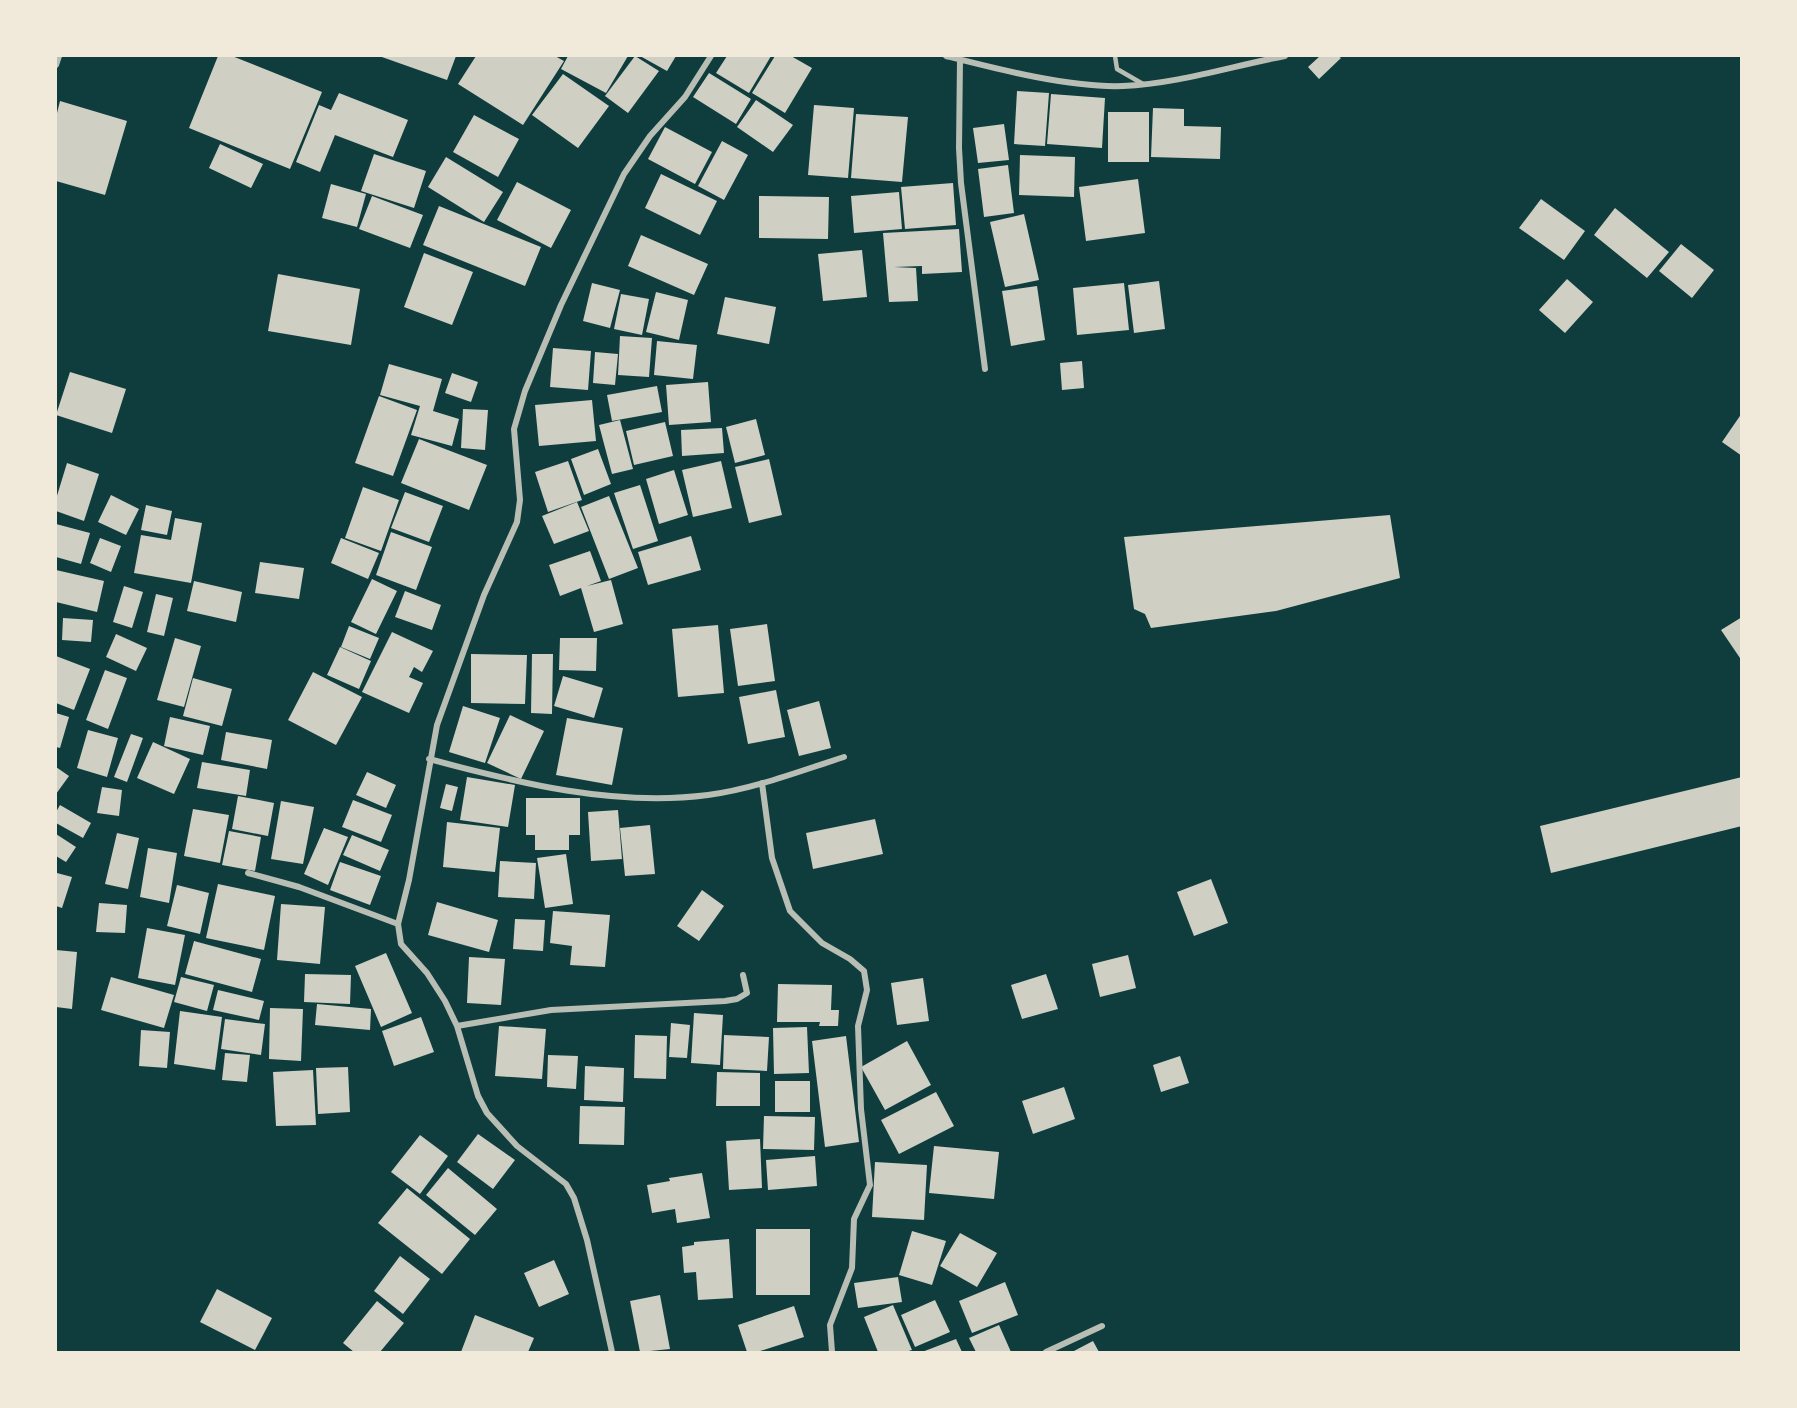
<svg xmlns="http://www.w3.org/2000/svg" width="1797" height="1408" viewBox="0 0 1797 1408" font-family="'DejaVu Sans',sans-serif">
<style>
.building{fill:#cfcfc3}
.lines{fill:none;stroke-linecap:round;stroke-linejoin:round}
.service{stroke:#b8beb3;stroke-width:4.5}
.minor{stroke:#b8beb3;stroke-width:6}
</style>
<rect width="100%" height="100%" fill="#0f3d3e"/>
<!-- building -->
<path class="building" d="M218 56H232L322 92 290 169 189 128Z
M379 56H456L447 80Z
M476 56H555L564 61 523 125 458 84Z
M568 56H628L606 93 561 69Z
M635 56 659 71 628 113 605 96Z
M640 56H676L667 71Z
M727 56H771L749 93 716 73Z
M775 56H791L812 68 785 113 752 93Z
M1320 56H1338L1341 58 1319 79 1308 67Z
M709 73 751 99 736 124 693 97Z
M563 74 609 106 578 148 532 115Z
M1017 91 1049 93 1045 146 1014 144Z
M339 93 408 120 393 157 335 135 320 172 296 162 319 105 331 110Z
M1051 94 1105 98 1102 148 1047 144Z
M756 100 793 125 773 152 737 127Z
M60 101 127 121 105 195 56 181V117Z
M814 105 854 108 848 178 808 175Z
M1153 108 1184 109V126L1221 127 1220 159 1151 157Z
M1108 112H1149V162H1108Z
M856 114 908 117 902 182 851 178Z
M474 115 519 139 498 177 453 152Z
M1004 124 1009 160 978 163 973 128Z
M665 127 712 152 695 184 648 159Z
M722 141 748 155 724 200 698 186Z
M220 144 263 164 251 188 209 168Z
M374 154 426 171 414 208 361 191Z
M1020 155 1075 157 1074 197 1019 195Z
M446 157 503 192 484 222 428 187Z
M1008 165 1014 213 984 217 978 169Z
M661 174 717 201 700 235 645 208Z
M1138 179 1145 233 1086 241 1079 187Z
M517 182 571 210 551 248 497 220Z
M953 183 956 225 905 229 901 187Z
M331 184 366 194 357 227 322 218Z
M899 192 902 229 854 233 851 196Z
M372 196 423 215 410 248 359 229Z
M759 196 829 197 828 239 759 238Z
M1541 199 1585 231 1564 260 1519 228Z
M439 206 541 247 525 286 423 245Z
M1615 208 1669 252 1647 278 1594 235Z
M1024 214 1039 280 1005 287 990 222Z
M959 229 962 272 922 274V266L894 267 916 268 918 301 889 302 883 233Z
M641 235 708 264 694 295 628 266Z
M1681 244 1714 270 1692 298 1659 271Z
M862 250 867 297 823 301 818 254Z
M424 253 473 272 452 325 404 307Z
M278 274 360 289 351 345 268 331Z
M1567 279 1593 302 1565 333 1539 310Z
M1159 281 1165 329 1134 333 1128 285Z
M592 283 620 290 610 328 583 321Z
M1124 283 1129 330 1077 335 1073 288Z
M1037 286 1045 340 1011 346 1002 291Z
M656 292 688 300 679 340 646 332Z
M621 294 649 299 642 335 614 329Z
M725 297 776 307 769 344 717 334Z
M620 336 652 338 649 377 618 375Z
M657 341 697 345 693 379 654 375Z
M553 348 591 351 588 390 550 387Z
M595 352 618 354 615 385 593 383Z
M1082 361 1084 388 1062 390 1060 363Z
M389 364 442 379 433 411 459 419 452 446 411 435 420 406 380 395Z
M70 372 126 389 112 433 56 415Z
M452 373 478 382 471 402 445 393Z
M708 382 711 422 669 425 666 385Z
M657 386 662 412 612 421 607 395Z
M379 396 417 410 393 476 355 463Z
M592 400 596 441 539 446 535 405Z
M463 409 488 410 485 450 461 448Z
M1742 413V456L1722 442Z
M756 419 765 455 735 463 726 427Z
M620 420 633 469 612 474 599 425Z
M665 422 673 456 634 465 626 431Z
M722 428 724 453 682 456 681 430Z
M419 439 487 465 469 510 401 483Z
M598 449 611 484 584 495 571 459Z
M769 459 782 515 749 523 735 467Z
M568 461 582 500 548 512 535 472Z
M721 461 732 508 693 517 682 470Z
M67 463 99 474 84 521 56 511V499Z
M674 470 688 515 659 524 646 479Z
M640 485 658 541 633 549 614 493Z
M363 487 399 500 381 551 345 538Z
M405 492 443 506 429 542 391 528Z
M111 495 139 509 126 535 98 522Z
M609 496 638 568 609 579 581 507Z
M577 502 589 531 554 544 542 516Z
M146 505 172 511 167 535 141 530Z
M1390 515 1400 578 1276 611 1151 628 1145 614 1134 609 1124 537Z
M175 518 202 523 191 583 134 573 141 535 171 540Z
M56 524 90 533 81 564 56 557Z
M391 532 432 547 416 590 376 575Z
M691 536 701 570 648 585 638 552Z
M100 538 121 546 111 572 90 563Z
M341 538 379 553 368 579 331 563Z
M590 551 601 581 587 586 611 580 623 624 594 632 581 588 560 596 549 565Z
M260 562 304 568 299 599 255 593Z
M56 570 104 581 97 612 56 602Z
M372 579 397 591 376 634 351 622Z
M194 581 242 592 236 622 187 611Z
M124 586 143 592 132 628 113 622Z
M405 591 441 605 432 630 395 617Z
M156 594 173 598 164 636 147 632Z
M1742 617V661L1721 630Z
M63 618 93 620 91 642 62 640Z
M767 624 775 681 738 686 730 629Z
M718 625 724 693 678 697 672 629Z
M349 626 379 638 370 659 341 647Z
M392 632 433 651 422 672 414 667 409 677 423 683 409 713 362 692Z
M116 634 147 648 136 671 106 657Z
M175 638 201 646 184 707 157 700Z
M560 638H597L596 671 559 670Z
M340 647 371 661 359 689 327 675Z
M471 654 527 655 525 704 471 703Z
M532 654H553L552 714 531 713Z
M56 656 90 669 74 710 56 703Z
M105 670 127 678 108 729 86 720Z
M313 672 362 697 336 745 288 720Z
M563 676 603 688 594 718 554 706Z
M193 678 232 689 222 726 183 716Z
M776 690 785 737 748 744 739 697Z
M819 701 831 748 799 756 787 710Z
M463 706 500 718 485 763 449 752Z
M56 713 69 717 60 748 56 747Z
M510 715 544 731 521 779 487 763Z
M170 717 210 726 203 755 164 746Z
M567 718 623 728 612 785 556 775Z
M88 730 118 738 107 777 77 768Z
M226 732 272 740 267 769 221 760Z
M131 734 143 738 127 782 114 777Z
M153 742 190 759 174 794 137 778Z
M202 762 250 770 246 796 197 788Z
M56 767 69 776 56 794Z
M367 772 396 785 386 808 356 795Z
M467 777 515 785 508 827 460 820Z
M1742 777V826L1551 873 1540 826Z
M446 784 458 787 452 811 440 808Z
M102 787 122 790 119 816 97 813Z
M238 796 274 803 268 836 232 829Z
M526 798H580V835H569V850H535V835H526Z
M353 800 392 815 381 842 342 827Z
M281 801 314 807 303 864 271 859Z
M60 805 91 823 83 838 56 823V812Z
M193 809 229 815 220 863 184 856Z
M618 810 622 859 591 861 588 812Z
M875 819 883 854 813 869 806 833Z
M447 822 500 828 495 872 443 867Z
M650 825 655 874 625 876 620 828Z
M324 828 348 837 328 885 304 874Z
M229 831 261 837 255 871 222 865Z
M117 833 139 838 128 889 105 884Z
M56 834 76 847 66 862 56 856Z
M352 835 389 850 380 871 343 855Z
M148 848 177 853 169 903 140 897Z
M566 854 573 904 545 908 537 858Z
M500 861 536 863 534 899 498 897Z
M340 862 381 876 370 905 330 890Z
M57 873 72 877 62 908 56 906Z
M1211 879 1228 923 1194 936 1177 892Z
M218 884 275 896 264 950 206 938Z
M177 885 209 893 200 934 167 926Z
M702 890 724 906 699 941 677 926Z
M437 902 498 920 489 952 428 935Z
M99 903 127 905 125 933 96 932Z
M281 904 325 907 320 964 277 960Z
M553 911 610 915 605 967 570 965 572 946 550 943Z
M515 919 545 920 543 951 513 949Z
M147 928 185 935 175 985 138 978Z
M194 941 261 959 252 992 185 974Z
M56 950 77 952 72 1009 56 1007Z
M386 953 412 1013 381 1027 355 966Z
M1128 955 1136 988 1100 997 1092 964Z
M469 957 505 959 501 1005 467 1003Z
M305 974 351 975 350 1004 304 1002Z
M1046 974 1058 1009 1022 1019 1011 985Z
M111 977 174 995 164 1028 101 1010Z
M181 977 214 985 207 1011 174 1002Z
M923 978 929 1021 897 1025 891 983Z
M778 984 832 985 831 1010H839L838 1026H819L820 1022H777Z
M218 990 264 1001 259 1020 213 1010Z
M317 1004 371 1009 370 1030 315 1025Z
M270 1008 303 1009 301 1061 269 1059Z
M180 1011 222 1017 215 1070 174 1064Z
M694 1013 723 1015 720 1065 691 1063Z
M421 1017 434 1052 394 1066 382 1031Z
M225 1019 265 1024 261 1055 221 1049Z
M671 1023 690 1025 687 1058 669 1057Z
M499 1026 546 1029 542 1079 495 1076Z
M807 1027 809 1073 774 1074 773 1028Z
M141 1030 170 1032 167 1068 139 1066Z
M635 1035 667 1036 666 1079 634 1078Z
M724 1035 769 1037 767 1071 723 1069Z
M846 1036 859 1142 825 1147 812 1041Z
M907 1041 931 1085 885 1110 861 1067Z
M225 1053 250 1055 247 1082 222 1080Z
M548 1055 578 1056 576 1089 547 1087Z
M1180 1056 1189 1083 1161 1092 1153 1065Z
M585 1066 624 1068 623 1102 584 1100Z
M348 1067 350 1112 318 1114 316 1068Z
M313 1070 316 1125 276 1126 273 1072Z
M717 1072 760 1073V1106H716Z
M775 1081H810V1112H775Z
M1064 1087 1075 1119 1033 1134 1022 1101Z
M936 1092 954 1126 899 1154 881 1120Z
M580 1106 625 1107 624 1145 579 1144Z
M764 1116 815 1117 814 1150 763 1149Z
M478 1134 515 1160 493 1189 457 1162Z
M420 1135 448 1156 420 1194 391 1172Z
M760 1139 762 1188 729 1190 726 1141Z
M934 1146 999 1152 994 1199 929 1193Z
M815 1156 817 1186 768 1190 766 1160Z
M875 1162 927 1165 924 1220 872 1217Z
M448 1168 497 1209 475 1235 426 1195Z
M702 1173 710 1218 677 1223 675 1209 652 1213 647 1185 670 1181 669 1178Z
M407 1188 470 1239 442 1274 378 1223Z
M756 1229H810V1295H756Z
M912 1231 946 1241 932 1285 899 1275Z
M960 1233 997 1253 977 1287 940 1266Z
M729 1239 733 1298 698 1300 696 1272 684 1273 682 1247 694 1245V1242Z
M400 1256 430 1279 403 1314 374 1291Z
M554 1260 569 1294 539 1307 524 1273Z
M898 1277 902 1302 858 1308 854 1283Z
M1005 1282 1018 1315 972 1333 959 1301Z
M217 1289 272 1318 255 1350 200 1322Z
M660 1295 670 1349 640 1352 630 1301Z
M935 1300 950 1332 915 1347 901 1315Z
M377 1301 404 1323 380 1352H354L343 1343Z
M893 1305 912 1350 905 1352H878L864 1317Z
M794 1306 804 1337 757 1352H747L738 1325Z
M475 1315 534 1338 528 1352H461Z
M999 1325 1011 1352H976L969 1338Z
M956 1339 962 1352H922Z
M1093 1341 1099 1352H1072Z"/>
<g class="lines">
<!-- service -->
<path class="service" d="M1115 56 1117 69 1143 84"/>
<!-- minor -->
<path class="minor" d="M946 56C997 69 1070 88 1123 86 1177 84 1232 66 1285 56
M960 59 959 148 961 183 985 369
M56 65 59 56
M429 759C518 783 614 807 708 795 754 789 800 771 844 757
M762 783 772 858 790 911 822 943 850 959 864 971 867 990 858 1026 861 1109 870 1185 854 1219 852 1268 830 1325 832 1352
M248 873 299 887 398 924
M457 1026 551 1010 725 1001 737 999 747 993 743 975
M612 1352 587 1240 574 1198 566 1184 517 1146 487 1113 478 1096 457 1026 445 1001 427 973 401 944 398 924 409 880 437 725 484 595 517 522 520 500 514 429 525 391 561 305 624 174 650 136 685 97 711 56
M1046 1352 1102 1326"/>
</g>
<!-- border -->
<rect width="1797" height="1408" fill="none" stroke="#f1e9da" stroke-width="114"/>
</svg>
